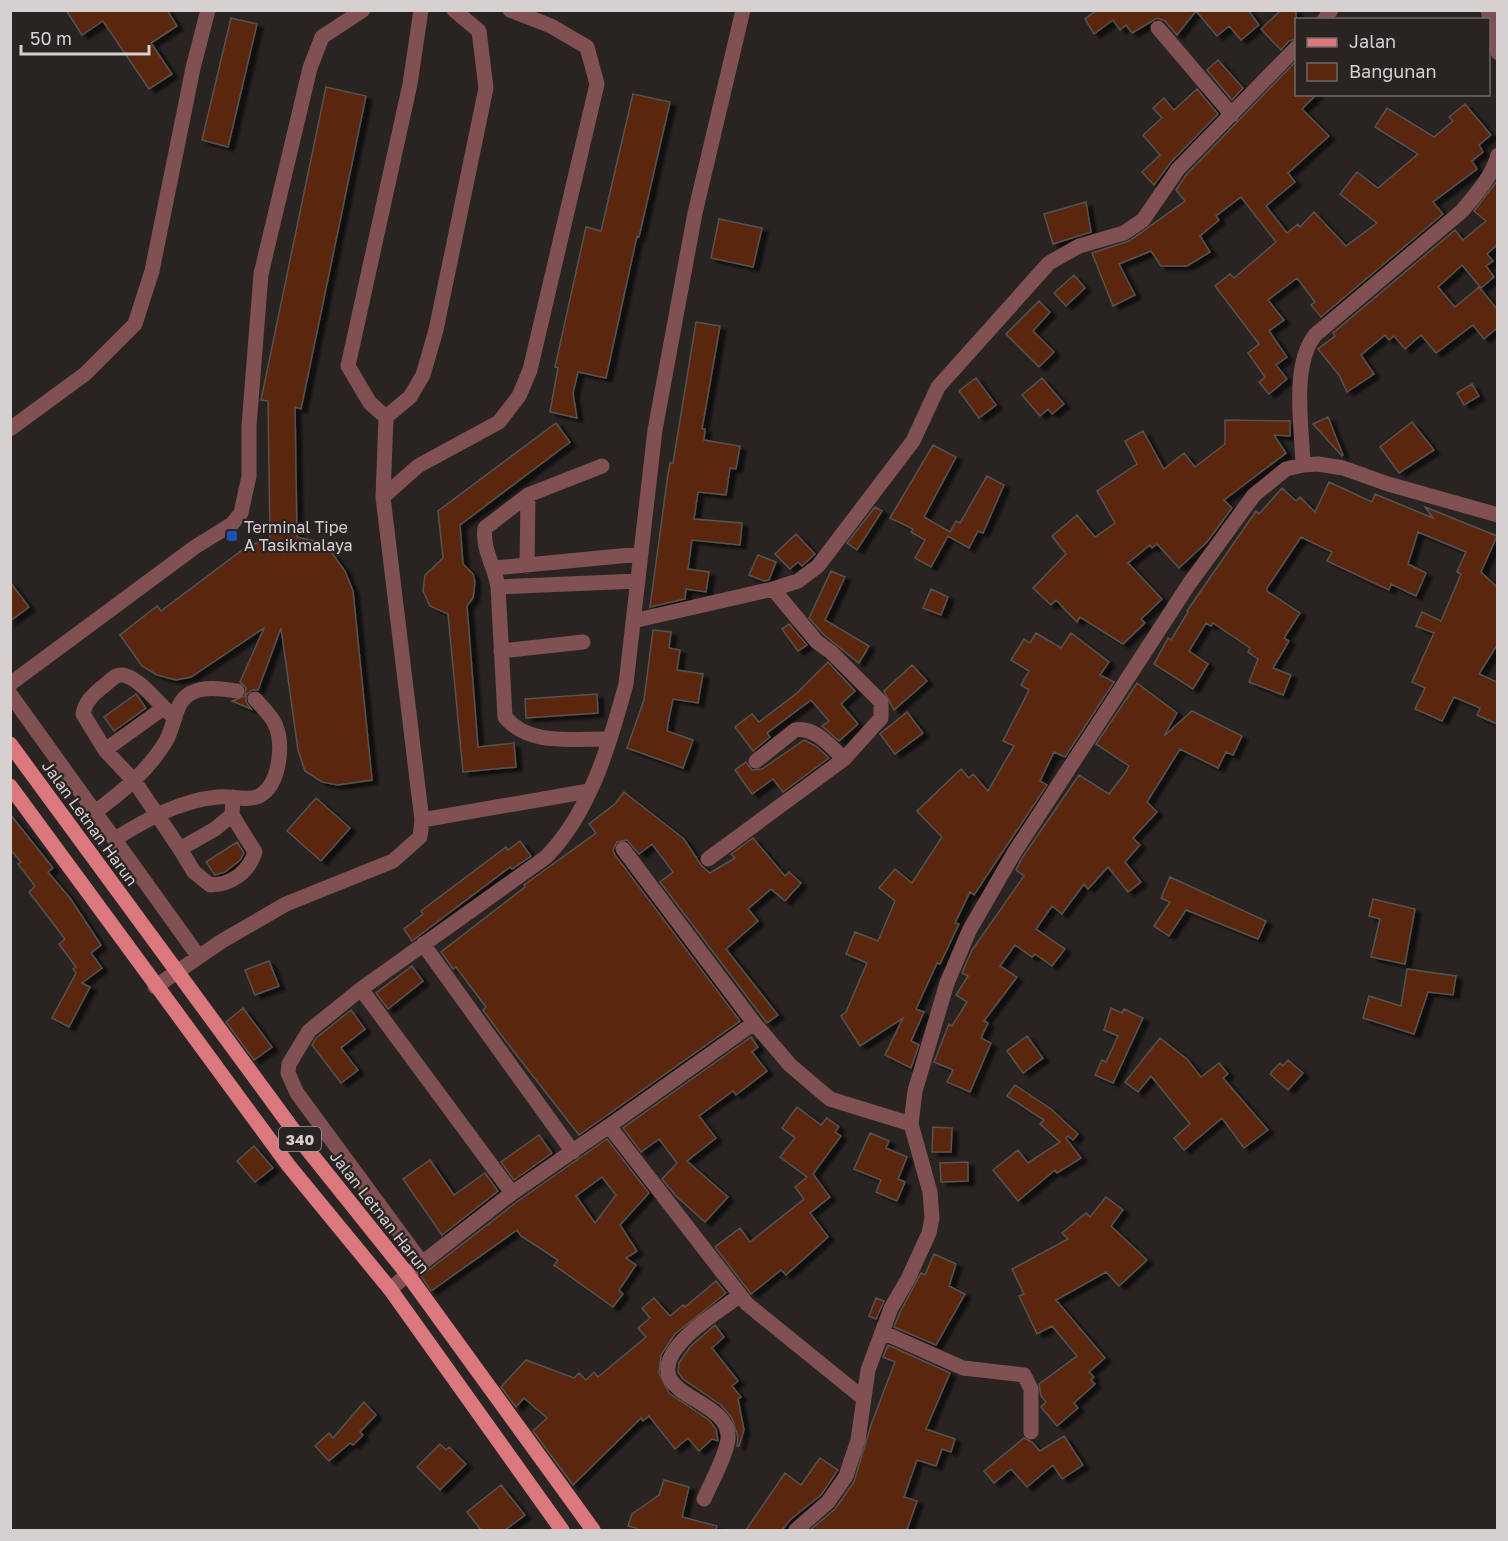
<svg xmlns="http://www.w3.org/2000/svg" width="1508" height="1541" viewBox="0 0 1508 1541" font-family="'Golos Text',sans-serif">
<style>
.building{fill:#5a270d;stroke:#575250;stroke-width:1.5;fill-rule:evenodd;filter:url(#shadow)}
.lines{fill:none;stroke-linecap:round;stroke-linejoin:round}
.minor{stroke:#805052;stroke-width:15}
.major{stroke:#da787d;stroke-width:15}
.transit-dot{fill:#1a4fb4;stroke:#292422;stroke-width:2}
.labels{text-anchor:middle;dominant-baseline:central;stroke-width:4.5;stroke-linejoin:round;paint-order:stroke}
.shield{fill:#292422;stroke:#a19d9c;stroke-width:1.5}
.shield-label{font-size:15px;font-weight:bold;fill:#d4d1d0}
.poi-label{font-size:16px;fill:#d4d1d0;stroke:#292422;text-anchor:start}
.street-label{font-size:16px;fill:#d4d1d0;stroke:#292422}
</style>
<defs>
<filter id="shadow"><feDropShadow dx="6" dy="4" stdDeviation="1.5" flood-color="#0009"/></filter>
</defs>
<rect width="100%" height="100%" fill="#292422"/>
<!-- building -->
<path class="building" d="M66 10H167L177 26 151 43 172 74 149 89 103 21 82 35Z
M1097 10H1248L1259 25 1241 40 1229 26 1217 36 1196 11 1177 35 1165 21 1157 18 1132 33 1126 25 1120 30 1113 20 1094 34 1085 19Z
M1281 10H1296V39L1289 41 1281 50 1261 29Z
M231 18 257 24 228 147 202 140Z
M1218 60 1243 88 1232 100 1207 70Z
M1296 61V94H1317L1302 109 1329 136 1288 173 1295 182 1266 206 1287 233 1298 224 1300 227 1314 212 1346 246 1377 223 1340 194 1357 172 1378 188 1418 154 1375 127 1387 108 1434 137 1453 121 1449 117 1465 104 1491 135 1479 145 1483 152 1472 161 1477 169 1433 202 1443 214 1321 317 1311 305 1315 302 1297 278 1268 300 1284 320 1269 331 1287 357 1276 365 1287 379 1269 394 1259 382 1265 377 1248 353 1259 344 1215 286 1230 274 1234 278 1276 242 1241 197 1216 216 1219 220 1200 236 1210 252 1187 266H1161L1151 251 1119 264 1135 295 1113 306 1092 253 1129 241 1185 201 1176 190 1186 175Z
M326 87 366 96 301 409 295 407 297 537 314 541 332 553 345 571 353 591 372 780 338 785 322 782 305 771 298 750 281 628 258 690H252L246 695V702L251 709 232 701 245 696 246 688 240 682 264 628 191 677 176 680 157 675 142 666 120 635 157 606 161 611 245 548 270 537 268 401 261 400Z
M1197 89 1218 114 1171 162 1154 185 1142 172 1160 155 1143 135 1162 118 1153 108 1164 98 1174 110Z
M633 94 670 102 639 237 637 236 606 378 578 372 573 393 577 418 550 412 558 368 555 367 586 227 601 231Z
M1497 181V245L1487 254 1493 261 1486 266 1494 277 1481 288 1462 265 1438 287 1455 307 1479 287 1497 309V328L1484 339 1473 325 1436 353 1421 335 1405 349 1394 336 1389 340 1385 335 1361 355 1374 374 1347 392 1339 375 1318 349 1335 336 1333 333 1455 230 1463 240 1486 221 1474 211Z
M1086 202 1091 232 1053 244 1044 214Z
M719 219 762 228 753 267 711 258Z
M1074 275 1085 288 1066 306 1054 293Z
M1039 301 1050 312 1033 331 1054 352 1039 367 1006 334Z
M696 322 720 326 702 429H705L704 440 740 446 736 469 730 468 726 495 698 492 694 519 742 523 740 545 692 540 688 569 709 572 706 592 686 589 685 599 650 607 668 474 670 463H673Z
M976 378 996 405 979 418 959 391Z
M1042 378 1064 404 1052 414 1048 409 1040 416 1022 395Z
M1472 384 1479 396 1464 405 1457 393Z
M1328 417 1343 455 1342 456 1313 424Z
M1225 420 1290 421V436L1274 435 1286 453 1224 500 1232 508 1207 542 1179 568 1157 544 1152 548 1150 545 1128 563 1162 599 1141 619 1145 623 1123 644 1080 617 1077 622 1056 600 1051 605 1033 588 1066 554 1052 536 1077 515 1095 537 1115 523 1097 491 1137 464 1125 441 1143 431 1164 469 1184 453 1195 467 1225 444Z
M1412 422 1434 450 1399 473 1380 447Z
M556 423 570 442 460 525 463 564 473 574 475 582 473 598 467 606 478 747 514 743 516 767 463 772 448 614 430 606 423 591 425 575 443 558 438 511Z
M933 445 956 457 924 517 950 532 956 521 960 523 987 476 1004 485 983 533 978 531 969 548 948 536 931 567 915 558 925 540 911 532 913 529 890 518Z
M1329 482 1372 502 1375 494 1433 518 1425 507 1497 536 1481 572 1497 587V645L1479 674 1497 682V724L1477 715 1480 708 1454 697 1442 721 1415 709 1425 688 1412 682 1434 633 1416 626 1422 612 1441 621 1461 574 1457 572 1466 552 1418 532 1408 564 1426 573 1416 596 1391 584 1389 590 1327 561 1332 552 1301 537 1267 588V591L1300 613 1284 638 1289 641 1273 668 1291 675 1283 695 1249 682 1258 659 1248 652 1250 648 1213 623 1211 626 1206 623 1189 651 1208 664 1193 689 1154 664 1168 638 1171 640 1188 612 1187 611 1256 511 1259 514 1282 488 1296 501 1300 497 1315 512Z
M875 507 882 511 857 550 847 543Z
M796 534 815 554 802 566 798 562 790 569 775 554Z
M758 555 776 562 769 580 764 581 749 575Z
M831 571 845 577 825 620 869 646 859 663 824 635 809 618Z
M10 582 29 607 10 621Z
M931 589 948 597 941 615 923 608Z
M789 624 807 645 798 651 782 629Z
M653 630 671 632 669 648 680 650 677 670 703 674 698 703 673 699 669 718 667 731 693 740 683 768 627 748 644 700Z
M1036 633 1061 648 1071 633 1109 662 1100 675 1114 682 1065 757 1054 752 1040 781 1047 785 974 895 970 892 955 923 959 924 940 964 937 963 916 1009 924 1012 911 1041 919 1045 911 1068 885 1055 903 1018 860 1046 841 1016 846 1012 867 963 846 954 855 932 878 941 895 901 879 888 895 869 912 883 942 837 917 811 961 769 969 778 973 774 988 791 1014 746 1003 741 1029 690 1021 685 1029 671 1011 660 1024 639 1030 643Z
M828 662 855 691 841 704 858 724 839 741 822 726 829 721 811 700 767 733 770 737 753 751 735 727 752 714 759 722 797 693Z
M912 665 927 681 894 710 884 691Z
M1137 683 1177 713 1164 736 1192 711 1242 736 1233 755 1226 752 1218 768 1180 749 1147 802 1157 812 1133 838 1140 845 1125 862 1141 882 1128 892 1108 867 1088 889 1084 884 1062 914 1052 906 1036 929 1065 949 1052 966 1035 954 1032 957 1015 945 1000 966 1017 977 984 1021 988 1023 981 1038 991 1043 970 1092 947 1082 953 1070 934 1062 949 1024 952 1026 967 1002 956 995 968 976 962 973 972 950 1024 876 1016 870 1022 858 1079 775 1109 794 1125 773 1129 766 1096 744Z
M136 694 146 708 114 731 104 717Z
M597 694 598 713 526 718 525 699Z
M907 712 923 733 895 754 880 734Z
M804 740 816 746 829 758 783 792 773 779 752 794 735 770 746 762 752 770 762 769Z
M624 792 684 839 701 865 710 873 735 858 731 854 753 838 785 876 789 872 801 883 785 901 771 889 748 909 758 921 726 949 778 1015 767 1023 660 882 673 872 652 844 639 854 627 840 617 842 613 850 615 855 740 1021 579 1135 505 1040 483 1010 486 1007 456 967 453 969 441 952 525 887 524 885 596 833 589 824 615 804Z
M316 798 350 828 321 861 287 831Z
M10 814 53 868 48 872 70 898 101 945 91 953 102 968 82 983 90 987 69 1027 52 1018 76 973 73 969 76 967 59 944 65 939 29 892 35 886 18 864 21 862 10 849Z
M520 841 531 856 512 869 510 867 412 941 404 929 423 914 421 911 506 847 508 850Z
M237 842 244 853 240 860 225 872 215 875 206 862Z
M1170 877 1266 921 1258 939 1186 910 1169 936 1154 926 1170 902 1161 898Z
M1373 899 1415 909 1405 964 1371 957 1380 919 1369 916Z
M269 961 279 986 255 995 245 970Z
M412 966 423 981 388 1009 376 993Z
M1407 969 1456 976 1453 995 1428 992 1414 1034 1363 1018 1369 996 1401 1006Z
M243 1008 272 1047 254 1060 226 1022Z
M1111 1008 1122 1013 1124 1009 1143 1018 1113 1083 1095 1075 1102 1060 1106 1062 1118 1036 1104 1030Z
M351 1010 365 1029 341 1048 358 1070 341 1083 312 1045 316 1038Z
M1027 1036 1043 1058 1023 1073 1007 1051Z
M751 1037 758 1047 752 1052 767 1071 736 1095 733 1091 699 1116 716 1138 687 1161 728 1197 705 1222 676 1196 662 1179 677 1163 659 1139 641 1152 623 1128Z
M1160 1038 1187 1059 1201 1077 1219 1063 1228 1074 1223 1078 1268 1130 1244 1148 1222 1118 1184 1150 1174 1138 1190 1124 1151 1076 1138 1092 1125 1082Z
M1288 1060 1303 1073 1288 1090 1270 1074 1280 1063 1283 1066Z
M1015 1085 1051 1109 1078 1134 1073 1140 1068 1136 1066 1138 1081 1158 1057 1173 1055 1170 1018 1201 993 1170 1018 1150 1028 1163 1060 1142 1040 1124 1044 1120 1007 1096Z
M797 1107 821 1125 827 1118 839 1127 835 1132 841 1136 813 1174 830 1197 810 1213 828 1237 786 1275 781 1270 751 1294 715 1247 740 1228 750 1242 804 1199 795 1187 807 1177 780 1157 795 1138 782 1128Z
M933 1127 952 1128 951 1152H932Z
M870 1133 889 1141 886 1148 907 1157 898 1179 905 1182 897 1201 876 1192 881 1180 854 1169Z
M539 1135 552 1153 514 1180 501 1162Z
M607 1139 649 1193 620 1225 637 1251 626 1258 636 1265 619 1290 623 1294 613 1307 554 1265 558 1260 521 1236 517 1230 431 1291 421 1276 518 1201ZM602 1177 616 1195 595 1223 576 1196Z
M254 1146 273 1168 255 1182 237 1161Z
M430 1160 454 1195 485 1173 498 1191 442 1235 403 1179Z
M968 1162V1181L941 1182 940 1163Z
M1106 1197 1123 1210 1111 1226 1147 1260 1119 1286 1106 1272 1056 1300 1105 1358 1089 1372 1094 1377 1091 1380 1095 1384 1074 1403 1078 1408 1057 1426 1041 1407 1046 1402 1041 1396 1039 1384 1077 1356 1052 1326 1037 1334 1019 1296 1024 1294 1012 1269 1068 1239 1062 1233 1086 1213 1090 1217Z
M934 1254 956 1264 949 1286 965 1294 936 1345 894 1327 900 1312 921 1273 925 1275Z
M716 1281 726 1293 675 1334 661 1355 659 1373 669 1393 709 1420 716 1429 718 1441 712 1439 699 1451 688 1438 675 1449 649 1416 643 1421 641 1418 573 1485 533 1431 547 1418 524 1398 516 1407 501 1387 526 1360 574 1378 579 1373 586 1380 594 1372 598 1377 646 1337 638 1328 650 1318 642 1308 654 1298 670 1316 683 1305 685 1307Z
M876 1298 884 1301 876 1319 869 1316Z
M715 1325 724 1337 712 1348 738 1381 732 1386 741 1397 738 1399 744 1430 739 1446H737L738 1437 732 1418 721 1405 683 1379 678 1372 679 1363 690 1347Z
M888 1345 950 1373 926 1429 955 1439 951 1452 942 1449 936 1466 917 1460 904 1497 917 1501 907 1530H810L835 1509 854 1482 871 1425 895 1362 883 1357Z
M364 1402 376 1415 360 1432 363 1435 353 1445 350 1443 329 1461 315 1446 329 1433 333 1438Z
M1064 1436 1083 1465 1062 1479 1053 1465 1027 1487 1011 1469 994 1483 984 1471 1024 1438 1032 1442 1040 1451Z
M440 1444 446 1450 449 1447 466 1464 440 1490 417 1467Z
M820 1458 838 1470 821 1495 791 1519 782 1530H746L785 1473 801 1485Z
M664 1480 689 1487 682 1517 717 1526 716 1530H636V1528L628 1526 632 1514 659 1495Z
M501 1485 525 1515 505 1530H481L467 1512Z"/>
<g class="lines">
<!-- minor -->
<path class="minor" d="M1488 10 1498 53
M1324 20 1331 10
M1158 28 1232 115
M386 417 370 403 348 366 410 84 421 10
M10 429 85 374 135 324 152 271 193 68 208 10
M1303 465C1302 427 1291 366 1315 335L1462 211C1476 194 1492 177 1498 155
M602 466 528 495 485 528C482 550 495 566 498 587L505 717C529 747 574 738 609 739
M383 497 386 417 410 397 423 375 436 330 486 88 479 31 454 10
M527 566 528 495
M494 568 641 554
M498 587 638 581
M633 621 773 589 798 581 818 566 913 441 938 387 1049 263 1079 246 1124 233 1143 220 1178 169 1296 48
M501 651 583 642
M10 684 195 547 232 524 241 513 249 476V426L261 274 310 68 322 37 363 10
M10 694 199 957
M175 718C161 708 134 668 116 676 111 679 106 685 101 688 92 696 85 702 83 714L105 750 135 782 180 849 215 829 232 815 233 797
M105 750 162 709
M756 761 795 730C815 726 831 747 844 759
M95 812C122 792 148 771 166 741 175 726 174 702 191 693 205 686 222 689 237 691
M422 820 589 791
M115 839C147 819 179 801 217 797 231 795 245 802 259 796 280 785 284 744 275 724 271 715 261 706 255 699
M180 849 194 872 210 885C231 885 249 872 255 852L232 815
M623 849 754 1023 790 1065 830 1099 911 1124
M708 859 844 759 881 718V702L831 652 817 642 773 589
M423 944 573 1152
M155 987 222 941 286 904 393 861 420 837 422 820 418 788 383 497 418 466 499 422 519 396 530 370 597 84 587 47 551 26 510 10
M361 989 512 1193
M609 1126 754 1023
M422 1263 512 1193 609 1126 747 1304 863 1398
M390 1289 422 1263 297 1093 288 1073 289 1064 309 1031 361 989 546 857C590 813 610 743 626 684L655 430 695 213 743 10
M882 1332 963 1368 1024 1375 1031 1389V1432
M704 1499C711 1483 726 1456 728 1439 732 1395 631 1398 682 1341 698 1323 721 1310 740 1295
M796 1530 828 1502 846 1476 858 1440 868 1370 891 1308 908 1279 929 1233 932 1218 930 1192 911 1124 915 1091 947 983 969 931 1014 853 1189 584 1254 495 1286 469 1303 465 1318 464 1343 468 1388 484 1498 515"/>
<!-- major -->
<path class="major" d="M10 744 308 1150 408 1275 593 1530
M10 786 289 1166 390 1289 562 1530"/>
</g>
<!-- markers -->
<rect class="transit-dot" x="226" y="530" width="12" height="12" rx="3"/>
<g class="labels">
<!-- shield labels -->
<rect class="shield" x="279" y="1127" width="42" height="24" rx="4.5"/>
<g class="shield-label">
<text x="300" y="1139">340</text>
</g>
<!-- poi labels -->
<g class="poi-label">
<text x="244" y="527">Terminal Tipe<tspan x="244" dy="18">A Tasikmalaya</tspan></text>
</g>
<!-- street labels -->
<g class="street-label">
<text transform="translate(90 823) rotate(54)">Jalan Letnan Harun</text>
<text transform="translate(380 1212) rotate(52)">Jalan Letnan Harun</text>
</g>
</g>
<!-- border -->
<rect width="1508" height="1541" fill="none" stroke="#d4d1d0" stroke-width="24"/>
<!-- legend -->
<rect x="1295" y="18" width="195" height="78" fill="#292422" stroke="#6d6968" stroke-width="1.5"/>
<rect x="1307" y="38" width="30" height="9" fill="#da787d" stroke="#6d6968" stroke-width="1.5"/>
<text x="1349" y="48" font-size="18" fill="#d4d1d0">Jalan</text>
<rect x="1307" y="63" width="30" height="18" fill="#5a270d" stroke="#6d6968" stroke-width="1.5"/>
<text x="1349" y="78" font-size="18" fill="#d4d1d0">Bangunan</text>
<!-- scale -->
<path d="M21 45v9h128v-9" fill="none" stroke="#d4d1d0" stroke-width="3"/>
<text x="30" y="45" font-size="18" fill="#d4d1d0" stroke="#292422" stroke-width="4.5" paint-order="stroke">50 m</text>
</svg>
